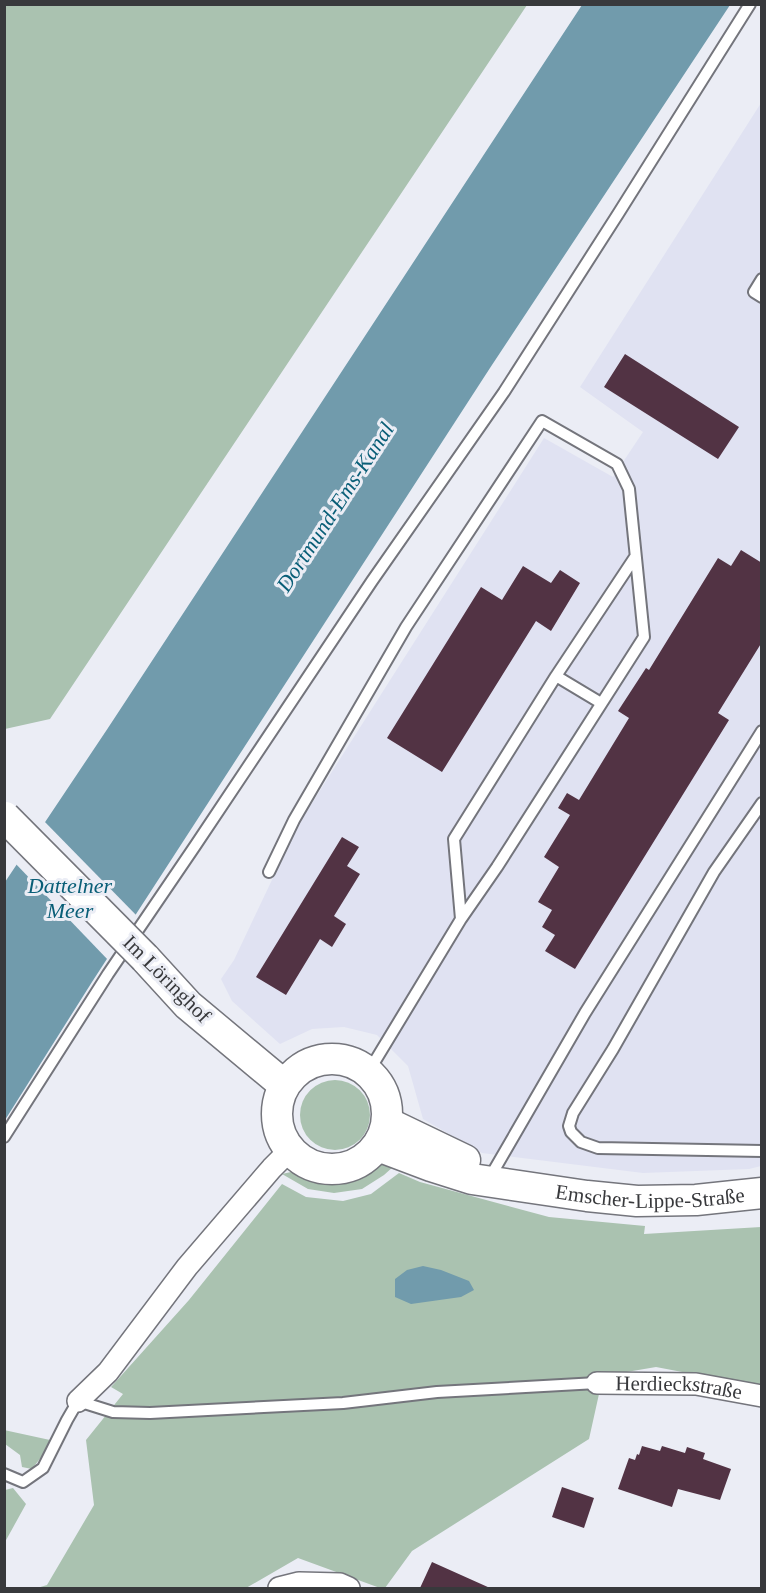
<svg xmlns="http://www.w3.org/2000/svg" width="766" height="1593" viewBox="0 0 766 1593" font-family="Georgia,serif">
<style>
.built{fill:#e0e2f2}
.green{fill:#aac2b0}
.water{fill:#719bac}
.pier{fill:#ebedf5}
.building{fill:#523344}
.lines{fill:none;stroke-linecap:round;stroke-linejoin:round}
.lane-casing{stroke:#74757c;stroke-width:14}
.street-casing{stroke:#74757c;stroke-width:24}
.secondary-casing{stroke:#74757c;stroke-width:33}
.lane{stroke:#fff;stroke-width:10}
.street{stroke:#fff;stroke-width:21}
.secondary{stroke:#fff;stroke-width:30}
.secondary-bridge-casing{stroke:#74757c;stroke-width:33;stroke-linecap:butt}
.secondary-bridge{stroke:#fff;stroke-width:30}
.labels{text-anchor:middle;dominant-baseline:central;stroke-width:6;stroke-linejoin:round;paint-order:stroke}
.street-label{font-size:21px;fill:#38393c;stroke:#ebedf5}
.water-label{font-size:22px;font-style:italic;fill:#095e77;stroke:#ebedf5}
</style>
<rect width="100%" height="100%" fill="#ebedf5"/>
<!-- built -->
<path class="built" d="M761 103V1166L749 1169 643 1173 482 1153 423 1119 408 1066 377 1035 344 1027 312 1029 280 1044 232 1001 221 979 234 960 298 825 544 438 613 477 643 432 580 387Z"/>
<!-- green -->
<path class="green" d="M4 5H527L50 719 5 729Z
M300 1115a35 35 0 1 1 70 0a35 35 0 1 1-70 0Z
M383 1164 394 1166 384 1175 362 1189 334 1193 308 1189 282 1174 300 1170C321 1182 337 1184 361 1175 368 1172 375 1167 383 1164Z
M399 1173 420 1182 549 1217 645 1226 644 1234 761 1227V1387L656 1367 603 1376 589 1439 412 1551 385 1588H380L298 1558 246 1588H37L47 1585 94 1505 86 1440 123 1394 111 1387 189 1300 282 1184 306 1197 343 1201 371 1194Z
M4 1430 50 1440 42 1456 32 1469 22 1467 20 1455 5 1444Z
M13 1488 26 1504 5 1542V1490Z"/>
<!-- water -->
<path class="water" d="M582 5H730L490 368 92 982 5 1120V882L108 728Z
M423 1266 441 1270 469 1281 474 1290 461 1297 411 1304 395 1297V1279L407 1270Z"/>
<!-- pier -->
<path class="pier" d="M43 820 138 917 109 961 14 862Z"/>
<!-- building -->
<path class="building" d="M625 354 739 427 718 459 604 387Z
M741 550 762 563V642L718 713 729 720 575 969 545 951 555 935 542 927 552 910 538 902 559 867 544 857 570 815 558 808 567 793 579 800 629 718 618 711 646 668 649 670 718 558 731 566Z
M523 566 551 583 560 570 580 583 551 631 536 621 442 772 387 738 481 587 502 600Z
M342 837 359 847 347 866 360 874 334 916 346 924 332 947 320 939 286 995 256 977Z
M642 1446 660 1451 662 1446 685 1453 687 1447 705 1453 703 1459 731 1469 720 1500 678 1489 672 1507 618 1489 629 1458 635 1460 637 1454 639 1455Z
M562 1487 594 1498 584 1528 552 1517Z
M432 1562 490 1588H420Z"/>
<g class="lines">
<defs>
<path id="lane" d="M762 279 754 292 762 297
M556 676 601 703
M762 803 714 872 613 1049 573 1113 569 1126 571 1132 581 1142 598 1148 762 1151
M269 872 294 820 406 627 542 421 617 464 629 489 644 637 497 867 461 919 369 1071
M461 919 454 839 556 676 635 557
M4 1137 108 974 195 846 372 581 504 392 618 214 750 4
M493 1172 585 1013 762 731
M4 1474 23 1482 43 1468 67 1420 78 1401 113 1412 150 1413 343 1403 437 1392 597 1383"/>
<g id="street">
<path id="s1" d="M597 1383 696 1384 762 1396"/>
<path d="M78 1401 108 1372 187 1267 272 1168 290 1150"/>
<path d="M279 1588 299 1583 340 1584 349 1588"/>
</g>
<g id="secondary">
<path d="M145 958 188 1005 284 1085"/>
<circle cx="332" cy="1114" r="55"/>
<path d="M388 1123 465 1160"/>
<path id="s2" d="M378 1146 431 1166 472 1179 587 1196 637 1201 696 1200 762 1193"/>
</g>
</defs>
<!-- lane casing -->
<use href="#lane" class="lane-casing"/>
<!-- street casing -->
<use href="#street" class="street-casing"/>
<!-- secondary casing -->
<use href="#secondary" class="secondary-casing"/>
<!-- lane -->
<use href="#lane" class="lane"/>
<!-- street -->
<use href="#street" class="street"/>
<!-- secondary -->
<use href="#secondary" class="secondary"/>
<defs>
<path id="secondary-bridge" d="M5 817 145 958"/>
</defs>
<!-- secondary-bridge casing -->
<use href="#secondary-bridge" class="secondary-bridge-casing"/>
<!-- secondary-bridge -->
<use href="#secondary-bridge" class="secondary-bridge"/>
</g>
<g class="labels">
<!-- street labels -->
<g class="street-label">
<text transform="translate(167 979) rotate(45)">Im Löringhof</text>
<text stroke="none"><textPath href="#s2" startOffset="279">Emscher-Lippe-Straße</textPath></text>
<text stroke="none"><textPath href="#s1" startOffset="82">Herdieckstraße</textPath></text>
</g>
<!-- water labels -->
<g class="water-label">
<text transform="translate(335 507) rotate(-57)">Dortmund-Ems-Kanal</text>
<text x="70" y="885">Dattelner<tspan x="70" dy="25">Meer</tspan></text>
</g>
</g>
<!-- border -->
<rect width="766" height="1593" fill="none" stroke="#38393c" stroke-width="12"/>
</svg>
